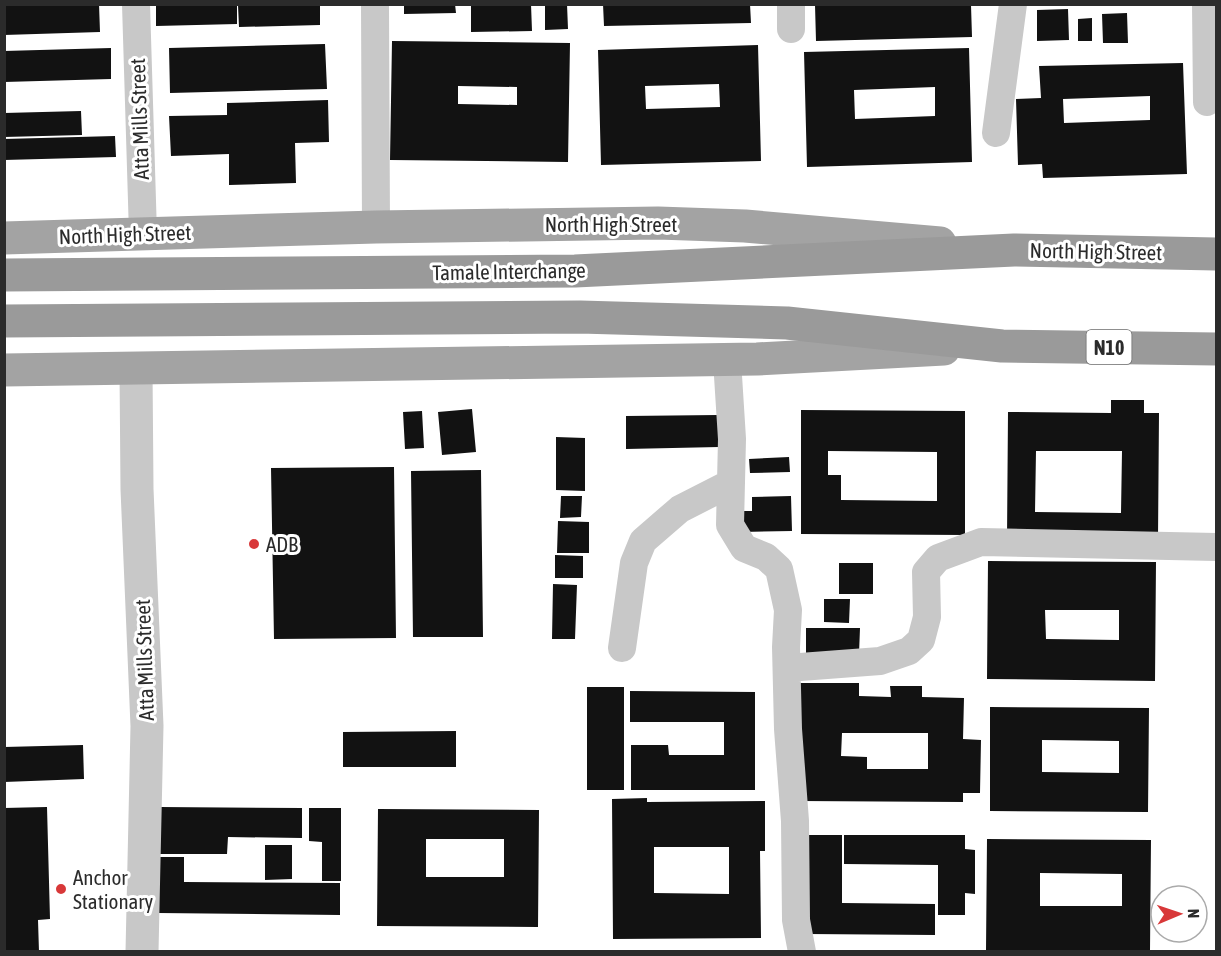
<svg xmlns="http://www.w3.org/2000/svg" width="1221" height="956" viewBox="0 0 1221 956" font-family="'Asap Condensed',sans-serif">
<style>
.building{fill:#121212;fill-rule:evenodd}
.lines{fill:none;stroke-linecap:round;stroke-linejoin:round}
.minor{stroke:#c8c8c8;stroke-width:28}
.tertiary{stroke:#c8c8c8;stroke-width:33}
.primary{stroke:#a3a3a3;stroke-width:33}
.trunk{stroke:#9a9a9a;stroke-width:33}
.poi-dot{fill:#d83839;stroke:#fff;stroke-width:2}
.labels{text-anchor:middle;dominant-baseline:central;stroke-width:6;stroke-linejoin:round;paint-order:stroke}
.shield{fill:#fff;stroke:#6b6b6b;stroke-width:1.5}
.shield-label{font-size:20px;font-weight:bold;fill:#2b2b2b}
.street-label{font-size:21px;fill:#2b2b2b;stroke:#fff}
.poi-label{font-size:21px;fill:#2b2b2b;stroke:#fff;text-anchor:start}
</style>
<rect width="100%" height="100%" fill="#fff"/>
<!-- building -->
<path class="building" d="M4 4H99L100 32 4 35Z
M156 4H237V24L156 26Z
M404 4H455L456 13 404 14Z
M471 4H531L532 31 471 32Z
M545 4H567L568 29 545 30Z
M603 4H750L751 23 604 26Z
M238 5H320V25L239 27Z
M815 5H971L972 37 816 41Z
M1068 9 1069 40 1037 41V10Z
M1127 13 1128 43H1103L1102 14Z
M1092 18V41H1078V19Z
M392 41 570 43 568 162 390 160ZM458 86 517 87V105L458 104Z
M325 44 327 89 170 93 169 48Z
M758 45 761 161 601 165 598 50ZM719 84 720 107 646 109 645 86Z
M111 48V79L4 82V51Z
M969 48 972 162 807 167 804 52ZM935 87V116L855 119 854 90Z
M1183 63 1187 174 1043 178 1042 164 1018 165 1016 99 1041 98 1039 66ZM1150 96V120L1064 123 1063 99Z
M328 100 329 142 295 143 296 183 229 185V154L171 156 169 116 227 115V103Z
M81 111 82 135 4 137V113Z
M115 136 116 157 4 160V139Z
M1111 400H1144V413H1159L1158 539H1007L1008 412 1111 413ZM1036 451H1122L1121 513 1035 512Z
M472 409 476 452 442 455 438 412Z
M801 410 965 411V535L801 534ZM828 451 937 452V501L841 500V475H828Z
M422 411 424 448 405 449 403 412Z
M718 415 719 447 626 449V416Z
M556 437 585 438V491L556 490Z
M789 457 790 472 750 473 749 459Z
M394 467 396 638 274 639 271 468Z
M481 470 483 637H413L411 471Z
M561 496H582L581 517 560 518Z
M791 496 792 531 741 532V511H752V497Z
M558 521 589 522V553H557Z
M555 555 583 556V578H555Z
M988 561 1156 562 1155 681 987 679ZM1045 610H1119V640L1046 639Z
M839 563H873V594H839Z
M553 584 577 585 575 639H552Z
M824 599H850L849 623 824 622Z
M806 628H860L859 654 806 653Z
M800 683H859V696L891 697 890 686H922V697L964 698 963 739 981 740 980 793H963V802L799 801ZM842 733H928V769H867V757L841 756Z
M587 687H624V790H587Z
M630 691 755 692V790H631V745H668L669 755H724V722H630Z
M990 707 1149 708 1148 812 990 811ZM1042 740 1119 741V773L1042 772Z
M456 731V767H343V732Z
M83 745 84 779 4 782V747Z
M647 798V802L765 801V851H760L761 938 613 939 612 799ZM654 847H729V894L654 893Z
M47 807 50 919 38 920 39 952H4V808Z
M159 807 302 808V838L228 837 227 854H159Z
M309 808H341V881H322V842L309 841Z
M378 809 539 810 538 927 377 926ZM426 839H504V877H426Z
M808 835H842V903L935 904V935L807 934Z
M844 835H965V849L975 850V894L965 893V915H938V865L844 864Z
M987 839 1151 840 1150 950H986ZM1040 873 1122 874V906H1040Z
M265 845H292V879L265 880Z
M158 857H184V882L340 883V915L158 913Z"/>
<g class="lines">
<!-- minor -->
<path class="minor" d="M136 4 143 234
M375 4 376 227
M791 4V29
M1206 4 1207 102
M996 133 1013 4
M727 360 732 439 730 525 744 548 766 557 779 569 788 610 786 647 788 729 795 821 796 920 802 952
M622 648 634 563 643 541 680 509 731 483
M787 668 880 661 909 651 921 640 927 617 926 572 938 558 981 542 1216 547"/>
<!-- tertiary -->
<path class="tertiary" d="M136 369 137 489 147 726 142 952"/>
<!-- primary -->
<path class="primary" d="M4 238 376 227 658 223 745 226 940 243
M4 370 757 359 944 349"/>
<!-- trunk -->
<path class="trunk" d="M4 275 575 271 1014 250 1216 254
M4 321 580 317 787 323 1002 346 1216 349"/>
</g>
<!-- markers -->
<g class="poi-dot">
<circle cx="254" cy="544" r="6"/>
<circle cx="61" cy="889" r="6"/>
</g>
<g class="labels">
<!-- shield labels -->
<rect class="shield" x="1086.5" y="330" width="45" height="34" rx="4.5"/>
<g class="shield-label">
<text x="1109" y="347">N10</text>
</g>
<!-- street labels -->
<g class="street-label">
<text transform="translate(139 119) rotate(-92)">Atta Mills Street</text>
<text x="611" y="224">North High Street</text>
<text transform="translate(125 234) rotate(-2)">North High Street</text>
<text transform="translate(1096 251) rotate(1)">North High Street</text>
<text transform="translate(509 271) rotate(-1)">Tamale Interchange</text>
<text transform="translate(144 660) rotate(-92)">Atta Mills Street</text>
</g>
<!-- poi labels -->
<g class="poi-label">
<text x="266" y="544">ADB</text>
<text x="73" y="877">Anchor<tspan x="73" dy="24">Stationary</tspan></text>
</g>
</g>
<!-- border -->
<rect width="1221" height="956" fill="none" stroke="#2b2b2b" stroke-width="12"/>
<!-- north arrow -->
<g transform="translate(1179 914) rotate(88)"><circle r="28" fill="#ffffff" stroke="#aaaaaa" stroke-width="1.5"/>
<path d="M0-4.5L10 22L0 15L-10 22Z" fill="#d83839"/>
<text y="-9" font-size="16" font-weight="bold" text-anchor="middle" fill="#2b2b2b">N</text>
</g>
</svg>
